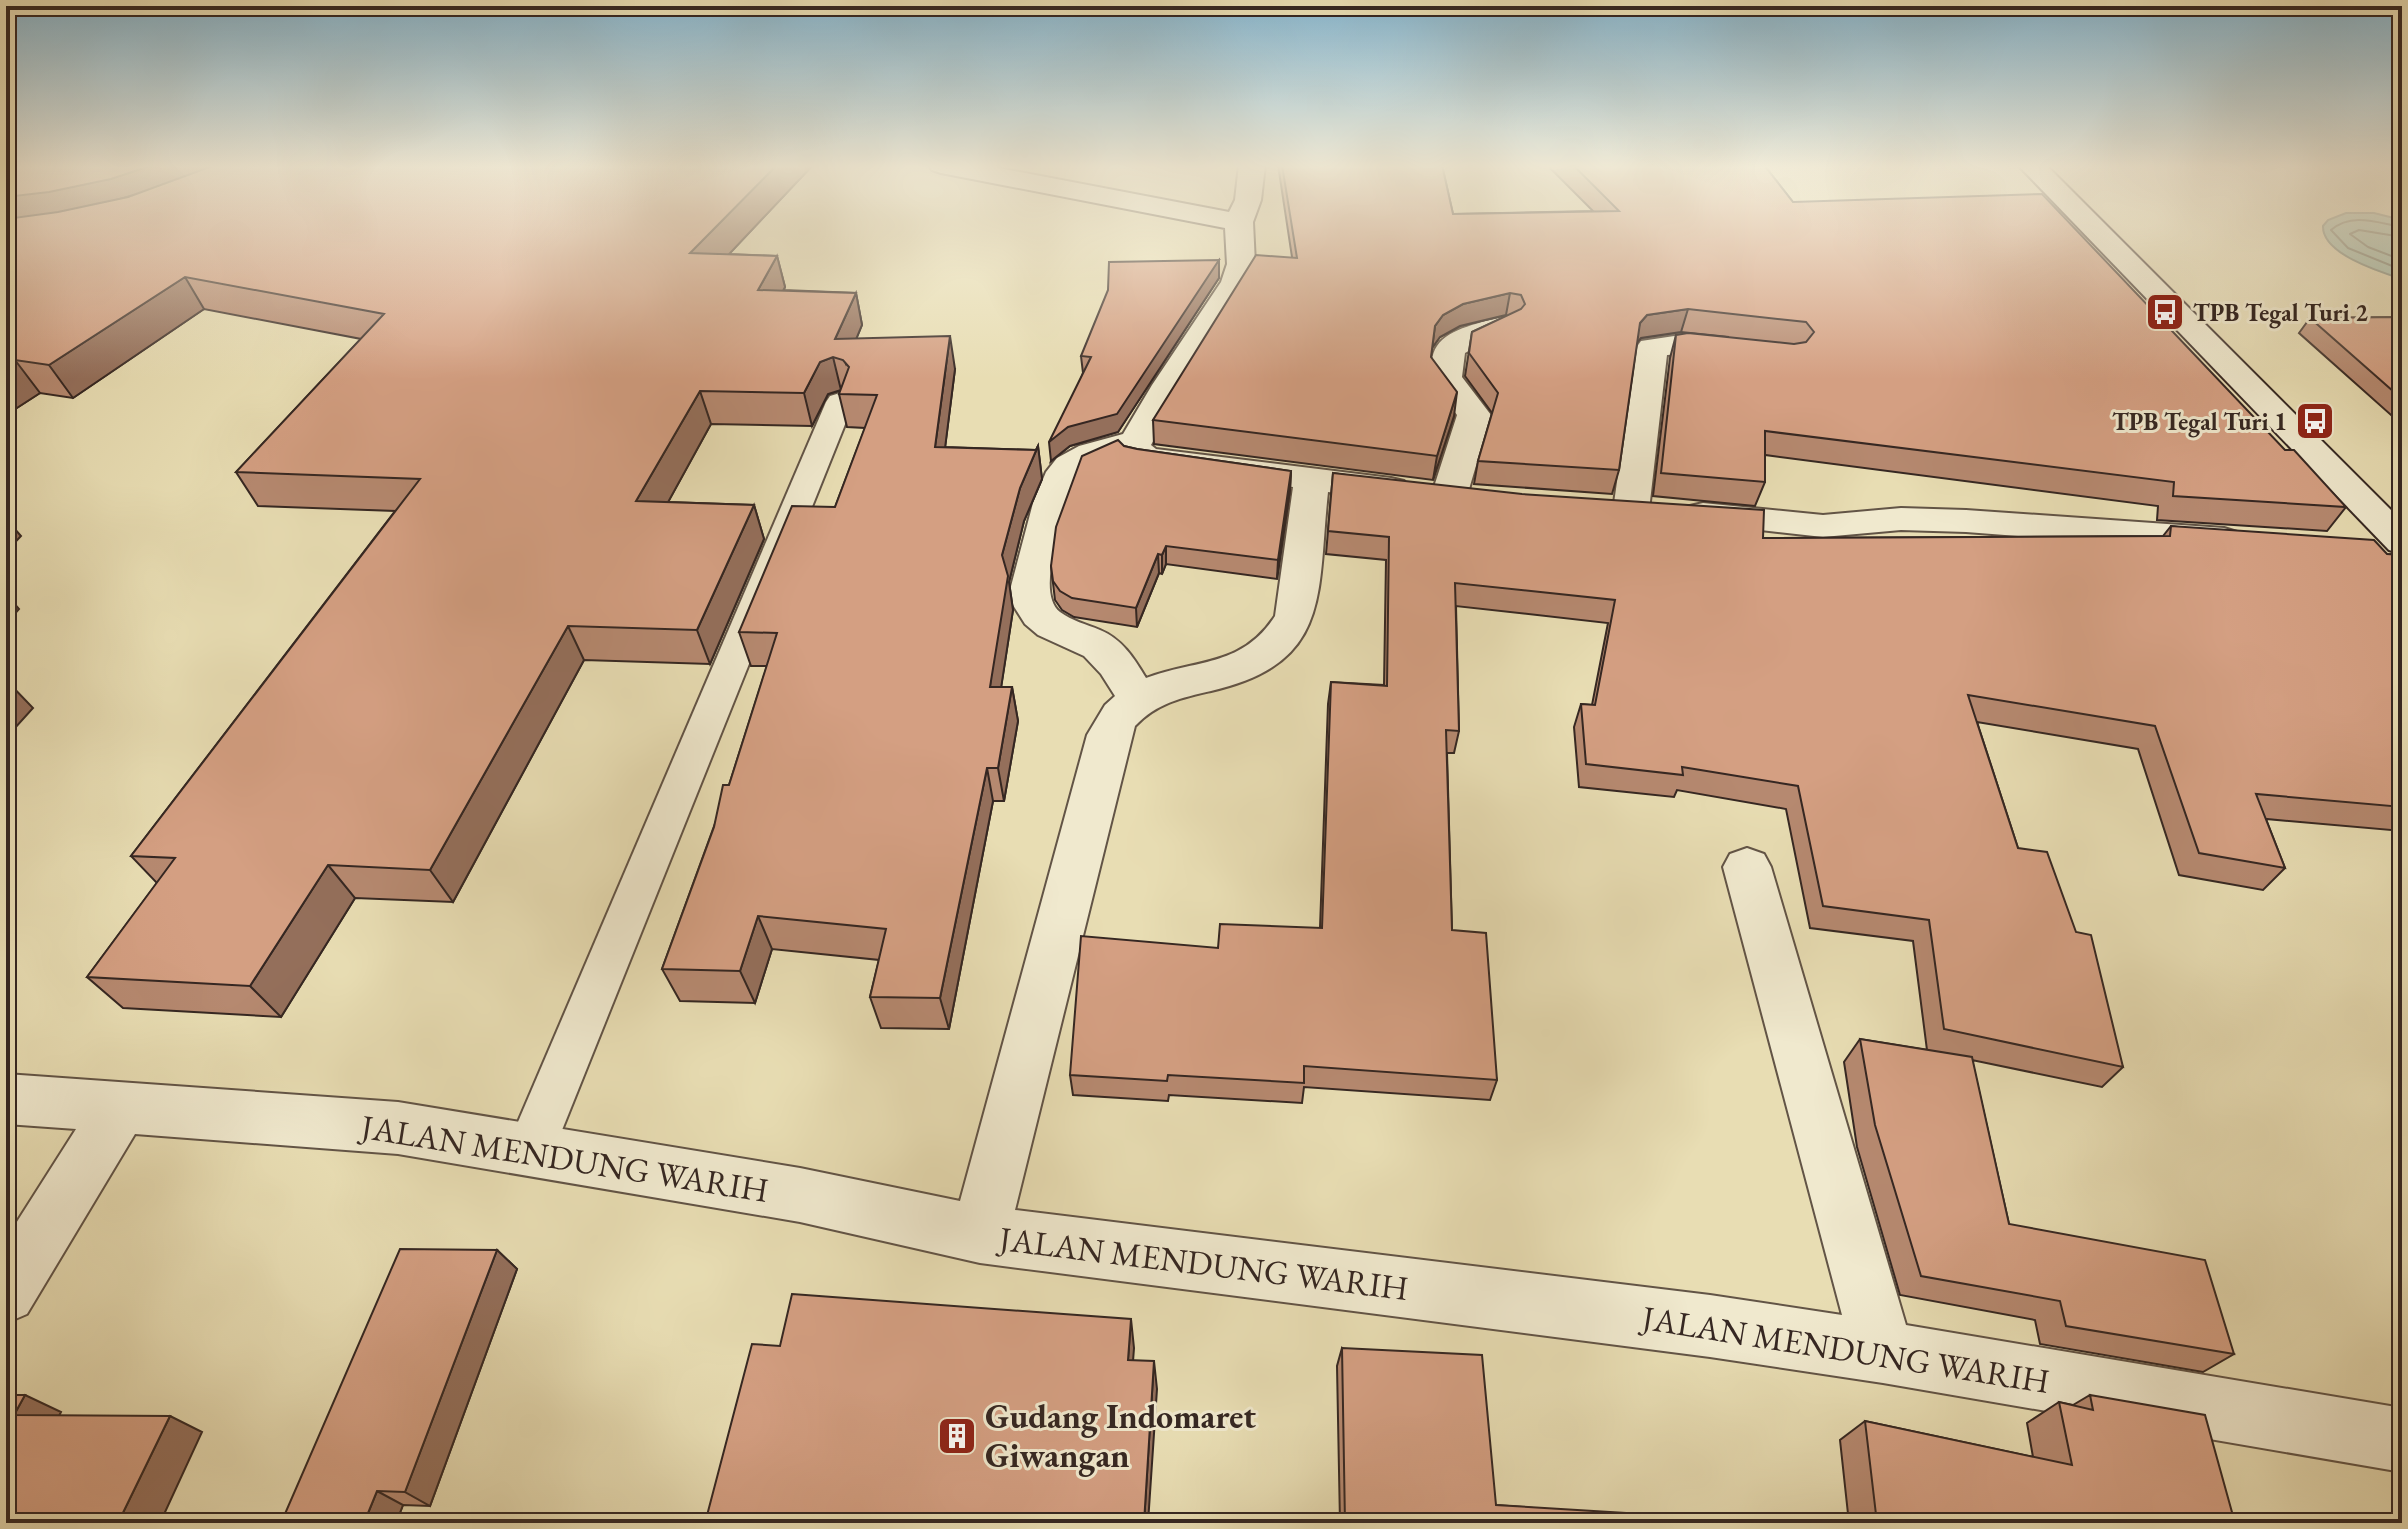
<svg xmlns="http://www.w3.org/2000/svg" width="2408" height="1529" viewBox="0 0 2408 1529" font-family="'EB Garamond',serif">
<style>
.water{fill:#97bcab;stroke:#708074;stroke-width:2}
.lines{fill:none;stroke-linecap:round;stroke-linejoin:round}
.shore{stroke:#667266;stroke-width:2}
.service-casing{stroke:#625446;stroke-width:4}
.minor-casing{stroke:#625446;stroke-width:4}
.secondary-casing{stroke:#352722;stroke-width:4}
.service{fill:#f0e9ce;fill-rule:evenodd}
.minor{fill:#f0e9ce;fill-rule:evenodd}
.secondary{fill:#f0e9ce;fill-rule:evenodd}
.wall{fill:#b68970;stroke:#352722;stroke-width:2}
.shaded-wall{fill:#946f5b;stroke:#352722;stroke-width:2}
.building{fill:#d49f82;stroke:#352722;stroke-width:2}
.labels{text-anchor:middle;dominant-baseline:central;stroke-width:6;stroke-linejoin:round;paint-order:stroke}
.far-poi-label{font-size:24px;font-weight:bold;fill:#352722;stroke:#f0e9ce;text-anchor:start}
.near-street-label{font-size:34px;fill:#352722;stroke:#f0e9ce}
.near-poi-label{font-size:34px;font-weight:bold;fill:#352722;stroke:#f0e9ce;text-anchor:start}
</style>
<rect width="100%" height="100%" fill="#e8ddb3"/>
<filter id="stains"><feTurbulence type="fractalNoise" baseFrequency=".0025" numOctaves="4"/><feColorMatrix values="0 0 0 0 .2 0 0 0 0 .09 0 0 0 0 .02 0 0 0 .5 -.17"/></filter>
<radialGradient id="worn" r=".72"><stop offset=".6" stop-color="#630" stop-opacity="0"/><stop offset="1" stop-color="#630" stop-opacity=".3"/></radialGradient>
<!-- water -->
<path class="water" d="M2346 213H2374L2402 220V279C2380 272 2322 254 2323 226L2328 220Z"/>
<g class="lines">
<!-- shore -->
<path class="shore" d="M2402 227C2378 223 2352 212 2331 230L2348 248 2402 270
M2402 237 2359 230 2350 234 2368 247 2402 260"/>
<defs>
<path id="service" d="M840 393 850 396 854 402 554 1150 547 1166 530 1173 513 1166 506 1150 826 402 830 396Z"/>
<path id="minor" d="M928 165H983L1229 212 1235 200 1239 165H1265L1261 200 1253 222 1255 264 1251 282 1184 385 1151 445 1156 449 1391 478 1404 481 1409 489 1404 497 1391 500 1328 492C1317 595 1332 663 1211 691 1181 698 1157 703 1135 726L1015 1210 1710 1295 1842 1315 1723 867 1730 854 1747 848 1764 854 1771 867 1906 1325 2402 1408V1472L1883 1383 1710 1357 980 1263 800 1222 398 1154 135 1134 27 1314 6 1323V1239L76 1129 6 1124V1074L398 1102 800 1168 960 1201 1087 735 1105 705 1115 696 1101 674 1084 656 1038 635 1025 624 1013 605 1010 590 1033 503 1046 472 1057 458 1079 446 1123 434 1152 385 1221 282 1227 264 1225 228 941 173 932 170ZM1120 455 1135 465 1147 468 1293 487 1275 616C1242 667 1197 659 1146 678 1134 658 1122 639 1100 630 1086 624 1072 621 1060 612 1032 591 1069 500 1081 472Z
M1503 317 1514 319 1518 326C1511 337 1479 345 1465 353L1462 377 1491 415 1467 496 1462 504 1449 507 1436 504 1431 496 1457 415 1430 378C1431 368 1431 354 1437 346 1449 328 1483 322 1503 317Z
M1681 335 1744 342 1749 349 1744 356C1719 362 1693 352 1667 355L1649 510 1644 518 1631 521 1618 518 1613 510 1636 348 1641 341Z
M1703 503 1823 515 1901 508 1966 510 2224 528 2237 532 2243 540 2237 548 2224 552 1966 532 1901 530 1823 537 1690 522 1685 514 1690 506Z"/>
<path id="secondary" d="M2018 165H2046L2402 521V554L2389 550Z"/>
</defs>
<!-- service casing -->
<use href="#service" class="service-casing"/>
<!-- minor casing -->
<use href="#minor" class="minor-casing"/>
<!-- secondary casing -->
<use href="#secondary" class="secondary-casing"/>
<!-- service -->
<use href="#service" class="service"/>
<!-- minor -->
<use href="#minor" class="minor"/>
<!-- secondary -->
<use href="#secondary" class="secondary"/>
</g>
<!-- wall -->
<path class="wall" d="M6 165H813L729 254 777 256 785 287 784 290 856 293 862 325 856 339 955 369 945 447 1036 450 1038 446 1042 479 1024 521 1009 582 1013 610 1001 687H1012L1018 721 1004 801H993L949 1029 881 1028 870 997 879 960 772 949 755 1003 680 1001 662 969 729 785 767 666H751L739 632 835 507 865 428 847 427 839 394 841 390 828 394 812 426 711 424 668 502 754 505 764 539 710 664 584 660 453 902 355 898 281 1017 123 1008 87 977 157 883 131 856 395 511 258 506 236 472 361 339 204 309 73 398 40 393 6 415Z
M1278 165H1442L1453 214 1593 211 1547 165H1764L1793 202 2285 450 2346 507 2327 531 2157 520 2158 506 1765 455V482L1755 506 1653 496 1670 358 1676 335 1729 337 1681 332 1641 338 1637 342 1619 470 1612 494 1474 484 1478 461 1492 413 1465 376 1472 332 1507 316 1506 315 1460 326 1440 337 1432 348 1431 357 1454 416 1433 480 1154 444 1153 420 1292 257Z
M1219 260V278L1118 432 1070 446 1051 461 1083 373 1081 356Z
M2402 317V428L2399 422 2299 333 2310 318Z
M1124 446 1137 449 1291 471 1290 490 1277 579 1166 564 1162 574 1159 573 1137 627 1074 617 1062 610 1055 600 1051 566Z
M1333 473 1763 538 2163 536 2171 526 2387 554 2402 555V831L2266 819 2285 868 2263 890 2179 875 2138 749 1977 722 2018 848 2123 1067 2102 1087 1972 1060 2009 1224 2234 1354 2203 1372 2040 1344 2035 1320 1900 1295 1857 1147 1844 1062 1860 1039 1927 1050 1913 941 1810 928 1786 809 1677 790 1674 797 1579 787 1574 727 1581 704 1592 705 1608 623 1456 606 1459 731 1454 753H1447L1452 930 1497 1080 1490 1100 1304 1087 1302 1103 1169 1095 1168 1101 1073 1095 1070 1075 1218 948 1320 928 1328 704 1331 682 1384 685 1386 560 1326 554Z
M497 1250 517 1269 430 1506 403 1505 396 1523H281Z
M1342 1348 1496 1505 1725 1523H1340L1337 1366Z
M2090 1395 2235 1523H1849L1840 1440 1865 1421 2033 1457 2027 1423 2059 1402 2073 1405Z"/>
<!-- shaded-wall -->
<path class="shaded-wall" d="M153 165H241L6 231V197Z
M777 165H813L700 285 690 253Z
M777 256 785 287 767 322 758 290Z
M1219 260V278L1118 432 1070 446 1051 461 1049 442Z
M185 277 204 309 73 398 49 365Z
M856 293 862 325 846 364 835 339Z
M1510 293 1506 315 1460 326 1440 337 1432 348 1435 326 1443 315 1463 304Z
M1688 309 1681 332 1641 338 1634 346 1640 323 1647 315Z
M950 336 955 369 941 480 935 447Z
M833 357 841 390 828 394 812 426 804 393 820 362Z
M15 360 40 393 6 415V366Z
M700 391 711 424 650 535 636 501Z
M1457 392 1454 416 1433 480 1437 456Z
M1038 446 1042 479 1024 521 1009 582 1013 610 996 721 990 687 1002 555 1020 488Z
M1291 471 1290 490 1277 579 1278 560Z
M754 505 764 539 710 664 697 630Z
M6 519 21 536 6 552Z
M1166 546V564L1162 574V555Z
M1158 554 1159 573 1137 627 1136 608Z
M6 594 19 609 6 624Z
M568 626 584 660 453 902 430 870Z
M6 680 33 708 6 738Z
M1012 687 1018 721 1004 801 998 768Z
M987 768 993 801 949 1029 940 998Z
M328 865 355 898 281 1017 250 986Z
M758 916 772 949 755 1003 740 971Z
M6 1202 11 1205 6 1213Z
M497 1250 517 1269 430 1506 405 1492Z
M1131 1319 1134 1348 1131 1388 1128 1360Z
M1154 1361 1157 1389 1148 1523H1144Z
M25 1395 61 1412 51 1432 14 1415Z
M170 1416 202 1432 160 1523H118Z
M377 1491 403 1505 396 1523H364Z"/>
<!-- building -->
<path class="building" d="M6 165H153L111 179 49 192 6 197Z
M215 165H777L690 253 777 256 758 290 856 293 835 339 950 336 935 447 1036 450 1038 446 1020 488 1002 555 1008 576 990 687H1012L998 768H987L940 998 870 997 886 929 758 916 740 971 662 969 714 827 723 785H729L777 633 739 632 792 506 835 507 877 395 839 394 849 367 843 360 833 357 820 362 804 393 700 391 636 501 754 505 697 630 568 626 430 870 328 865 250 986 87 977 175 858 131 856 420 479 236 472 384 314 185 277 49 365 15 360 6 366V219L58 212 128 197Z
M1282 165H1442L1453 214 1619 211 1573 165H1764L1793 202 2042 194 2285 450H2294L2346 507 2173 496 2174 482 1765 431V482L1661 473 1676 335 1688 333 1794 344 1806 342 1814 332 1806 322 1688 309 1647 315 1640 323 1619 470 1478 461 1498 393 1469 353 1472 332 1521 309 1525 304 1521 295 1510 293 1463 304 1443 315 1435 326 1431 357 1457 392 1437 456 1153 420 1256 255 1297 258Z
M1219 260 1117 414 1068 427 1049 442 1091 357 1081 356 1108 290 1109 262Z
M2402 317V399L2310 318Z
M1118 440 1124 446 1137 449 1291 471 1278 560 1166 546 1162 555 1158 554 1136 608 1072 598 1060 591 1053 581 1051 566 1056 527 1082 456Z
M1333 473 1522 494 1764 510 1763 538 2170 536 2171 526 2374 540 2387 554 2402 555V807L2256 794 2285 868 2199 853 2155 726 1968 695 2018 848 2047 852 2076 932 2091 935 2123 1067 1944 1029 1929 920 1823 906 1798 786 1682 767 1683 775 1586 764 1581 704 1595 705 1615 600 1455 583 1459 731 1446 730 1452 930 1486 933 1497 1080 1304 1066V1083L1168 1075 1167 1081 1070 1075 1081 936 1218 948 1220 924 1322 928 1331 682 1387 686 1389 537 1328 531Z
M1860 1039 1972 1057 2009 1224 2205 1260 2234 1354 2066 1326 2060 1301 1921 1276 1875 1125Z
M400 1249 497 1250 405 1492 377 1491 364 1523H281Z
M792 1294 1131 1319 1128 1360 1154 1361 1144 1523H705L752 1344 780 1346Z
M1342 1348 1482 1355 1496 1505 1724 1519 1725 1523H1345Z
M6 1395H25L14 1415 170 1416 118 1523H6Z
M2090 1395 2205 1415 2235 1523H1877L1865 1421 2072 1465 2059 1402 2093 1410Z"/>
<!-- sky -->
<linearGradient id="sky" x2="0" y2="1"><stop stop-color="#87b7d0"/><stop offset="0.44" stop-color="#f5f0dd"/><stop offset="1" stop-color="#f5f0dd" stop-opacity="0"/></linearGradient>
<rect width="2408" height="379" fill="url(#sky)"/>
<!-- icons -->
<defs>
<symbol id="bus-square" viewBox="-11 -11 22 22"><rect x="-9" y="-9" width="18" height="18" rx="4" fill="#8f2418" stroke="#f0e9ce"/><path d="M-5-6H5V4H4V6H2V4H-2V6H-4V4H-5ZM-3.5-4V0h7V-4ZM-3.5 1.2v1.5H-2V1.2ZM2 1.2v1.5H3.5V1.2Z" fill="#fff"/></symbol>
<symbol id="building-square" viewBox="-11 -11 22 22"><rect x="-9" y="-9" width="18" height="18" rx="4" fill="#8f2418" stroke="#f0e9ce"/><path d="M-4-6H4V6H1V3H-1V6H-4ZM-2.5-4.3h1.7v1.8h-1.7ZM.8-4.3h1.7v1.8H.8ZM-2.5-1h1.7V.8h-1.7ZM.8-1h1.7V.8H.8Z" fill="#fff"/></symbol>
</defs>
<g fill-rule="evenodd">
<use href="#bus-square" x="2143" y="290" width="44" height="44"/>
<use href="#bus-square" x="2293" y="399" width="44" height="44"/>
<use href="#building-square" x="935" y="1414" width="44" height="44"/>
</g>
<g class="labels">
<!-- far-poi labels -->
<g class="far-poi-label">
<text x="2193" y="312">TPB Tegal Turi 2</text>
<text x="2287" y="421" text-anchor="end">TPB Tegal Turi 1</text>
</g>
<!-- near-street labels -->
<g class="near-street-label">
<text transform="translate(565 1158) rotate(9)">JALAN MENDUNG WARIH</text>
<text transform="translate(1204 1263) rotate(7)">JALAN MENDUNG WARIH</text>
<text transform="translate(1846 1349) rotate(9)">JALAN MENDUNG WARIH</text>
</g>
<!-- near-poi labels -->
<g class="near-poi-label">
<text x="985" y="1416">Gudang Indomaret<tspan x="985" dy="39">Giwangan</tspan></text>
</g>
</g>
<!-- margin -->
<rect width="2408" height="1529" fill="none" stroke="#e8ddb3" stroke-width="32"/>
<rect x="8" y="8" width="2392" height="1513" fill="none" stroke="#352722" stroke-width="4"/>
<rect x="16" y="16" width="2376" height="1497" fill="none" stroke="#352722" stroke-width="2"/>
<rect width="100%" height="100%" filter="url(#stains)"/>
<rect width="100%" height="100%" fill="url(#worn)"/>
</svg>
